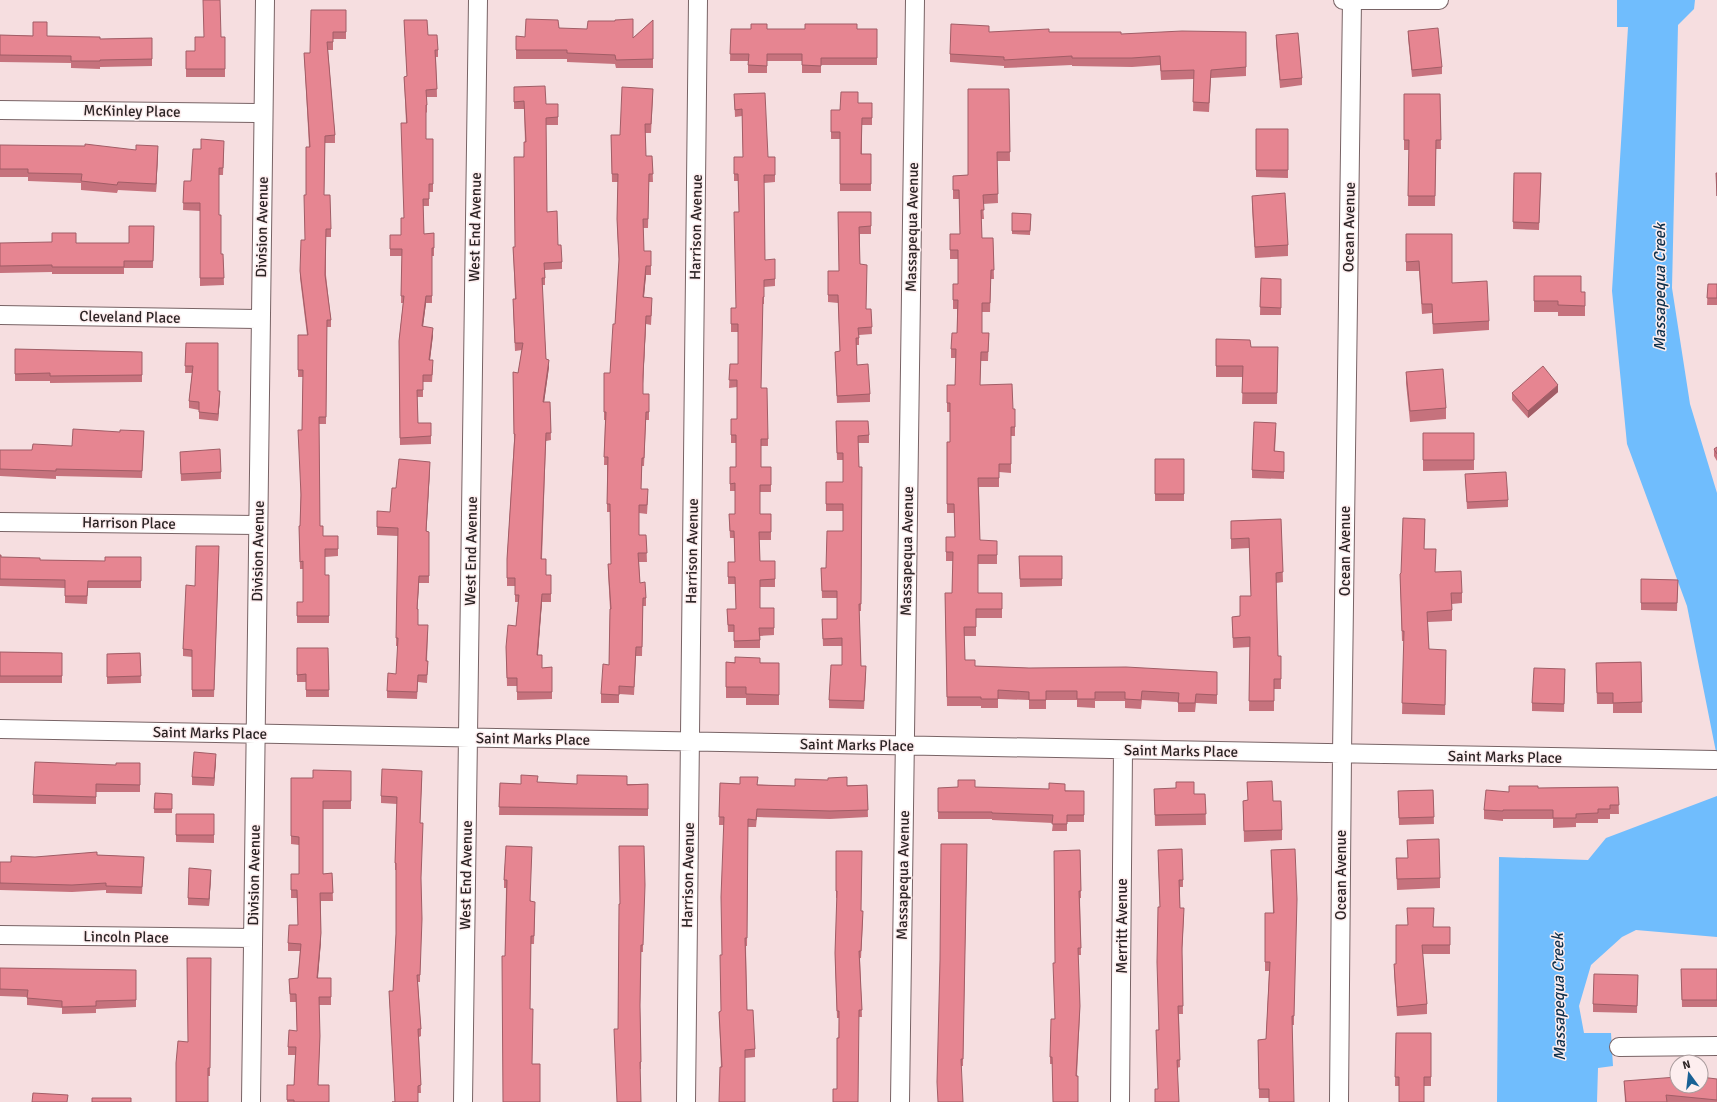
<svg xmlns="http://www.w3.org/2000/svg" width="1717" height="1102" viewBox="0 0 1717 1102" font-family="Signika,sans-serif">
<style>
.water{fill:#70bdfd}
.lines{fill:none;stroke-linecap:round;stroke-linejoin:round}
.minor-casing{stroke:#786365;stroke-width:20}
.minor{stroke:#fff;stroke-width:18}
.wall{fill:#c6727d}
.shaded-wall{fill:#a15d66}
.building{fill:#e68591;stroke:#a15d66}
.labels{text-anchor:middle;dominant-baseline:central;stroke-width:3;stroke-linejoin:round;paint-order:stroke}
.street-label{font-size:15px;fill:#2d2425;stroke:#fdeeef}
.water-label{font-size:16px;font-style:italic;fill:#10314b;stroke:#fdeeef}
</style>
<rect width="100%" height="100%" fill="#f6dee0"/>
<!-- water -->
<path class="water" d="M1617 0H1695L1694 9 1678 25 1672 288 1690 404 1717 493V757L1687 606 1627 444 1612 291 1628 27H1617Z
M1717 796V937L1636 930 1622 937 1591 965 1579 1006 1584 1033H1611L1613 1066 1598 1068 1597 1102H1497L1499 857 1588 860 1606 838Z"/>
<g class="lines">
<defs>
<path id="minor" d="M1343 0H1439
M0 110 263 113
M0 315 261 319
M0 522 258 525
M0 729 1715 760
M0 935 253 938
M1619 1047 1717 1046
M251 1102 265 0
M463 1102 478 0
M686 1102 698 0
M900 1102 915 0
M1120 1102 1123 750
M1339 1102 1342 754 1352 0"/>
</defs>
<!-- minor casing -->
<use href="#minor" class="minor-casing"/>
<!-- minor -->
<use href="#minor" class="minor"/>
</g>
<!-- wall -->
<path class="wall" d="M346 10V39H333V50H328L335 135V143H325L324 195 331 229V237H326V275L331 320V327H327L326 424H319L320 526 323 536 338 549V556L325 557V575H329V623H297V602H303V569H300L299 526H300L303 377H298V335H307L300 278V271L305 240 306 195 309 147 304 53H310Z
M404 20 428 35 438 50V57H436L437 97H427V112L426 113V139H433V192H429V206H423L424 234 434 233V256H432V303H426L423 326 433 335 430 360 433 367 432 382H423V397H417L418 423H431V444L400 445 399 341 403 303H401L402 256H390V235H401L404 218 406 123 404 77 407 76Z
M653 20V68H616L615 64 567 62V59H516V36L525 37 559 28 633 38Z
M731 29H877V65H821V73H802V61H767V73H748V61H730Z
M1408 31 1442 67V74L1412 77 1408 38Z
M989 32H1049L1121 34 1246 32V76L1211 78 1209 112 1193 111 1194 79 1161 80 1160 65 1132 67 1072 66V65L1004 68V66L950 62V54Z
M0 35 47 36 100 39 152 38V66L100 67V69L71 68V63L0 62Z
M1276 35 1302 78V85L1280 88 1276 43Z
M221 37H225V77H186V51H195Z
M514 87 546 104H558V125H546L547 212 558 245 562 262V269L545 270V285H542L546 359 549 367 544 402H550L551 440 546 441 542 559 546 575H551V602H542L538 655 542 668 552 667V699L517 700V686H507L506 647 516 626 518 602H515V586H507V559L514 441 513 372 518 373 522 350 515 351 513 307V299H515L513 247H515L525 142 524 109H514Z
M1009 89 1010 161H997L998 203 983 204 984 219H981L982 238H993L994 279H991L990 312H982V333H989L988 361H981L980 385 1013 409H1015V436H1011V473L999 472V487H979L980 540 997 550V564H978V593H1002V618H976V636H964L965 660 975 666 1029 668 1217 672V704L1196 703 1195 712H1178V702L1142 700 1141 709 1125 708V701H1095V708L1077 707V700H1046V709H1029V700L998 699V708H981V706H947L945 593H952L953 561H946V537H955L954 513H947V442H950V412H947V385H955L956 358H951V349L957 333V309H953V284H958V259H950V234H960L959 199H953V176L968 175Z
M734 94 768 157H775V182L764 183 765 260 775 279V286L764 287V304H763L761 388 768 439V446H761V467H771V492H760V514H771V540H759L760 561H775V587H760V608H774V635L760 636V648H734V632H728L727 609H736L735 584H728V562H735L734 538H730L729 514H735V491H730V467H736V443H731V419H737V387L729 388 730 364H738V332H731V308H736L739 212 738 181H734V157H743L742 116 735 117Z
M1404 94H1440L1441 149H1436L1435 206H1408L1409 150H1404Z
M653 97 651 133H645L646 156H652L653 182H649L648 228H643L644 251 651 266V275H646L644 297 652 306 651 325 646 324 643 383V394H649V420H646L644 466H642L641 489 648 497 647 514 639 513V535H646L647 562H639L640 583 646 598V606H643L642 656H636L634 695 619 694V703H601V694L609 665 610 609 608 572V564H611L610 512H607V465H604L605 420H604V373H610L615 324 619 263 617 227 618 182H612L611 135H620Z
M858 103H872V125H862V154H871V191H840V139H831V110H840Z
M1256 129 1288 170V178L1256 177Z
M0 145 158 154 156 192 118 190 117 193 81 190V183L28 181V177H0Z
M224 148 223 175H219V215L221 254H223L224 285 200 286V211L183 210 184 181H191L201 149Z
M1514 173H1541L1539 230 1513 229Z
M1252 196 1288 245V256L1255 258 1252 207Z
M838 212H871V234H860V264L866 309H871L872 334 859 335V345H856L857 365 870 394V402L837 403 835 352 840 351 838 303 828 302V295L839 271Z
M1012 213 1031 214 1030 235 1012 234Z
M154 226 153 268H124V274H52V272L0 273V243H129Z
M1406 234 1452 283 1489 321V330L1433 334 1432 313 1422 314 1419 271H1406Z
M1534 276 1581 292H1585V316H1558V312H1534Z
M1261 278 1281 279V315H1260Z
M1708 284H1717V305H1707Z
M1216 339 1251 347H1278L1277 404H1242L1243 377H1216Z
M186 343 218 391 220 398 218 421 199 419V410L189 408V401L192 373H185Z
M15 349 142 352V382L50 383V381H15Z
M1406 372 1446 408V419L1410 422 1406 383Z
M1558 392 1528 418 1512 400V393Z
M836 429 869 435V443H858L859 467H862L861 611H859L861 666 866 673 864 709 829 708V700L842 665V646H823L822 619H837V598H822L821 568H826L843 531V511H826V482H843V460H837Z
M1276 430 1275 451 1284 459V479L1252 478V470Z
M144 431 142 478 56 476V479L0 476V450H32L72 446 120 432Z
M1423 433H1474V470L1423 471Z
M1717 447V461L1714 456V449Z
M180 459 221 472V479L181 481Z
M1155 459H1184V501H1155Z
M430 469 426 531 429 532V583H419L417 609 418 625 428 632 427 661H428L427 683 418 682 417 699 387 698V691L396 674 398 646H396L398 536 377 535V527L390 512 396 488Z
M1465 474 1508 500V507L1467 509Z
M1281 519 1283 582 1276 583 1278 656H1281V689H1274V711H1249L1250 647 1233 648 1232 617 1240 616 1251 596 1249 548 1231 549V521Z
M1425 529 1424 549 1435 572 1462 593V603L1452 604V621L1428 622 1429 649 1446 660 1445 715 1402 714 1404 641H1402L1400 574 1401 573Z
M219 553 214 697H192V657L183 656V649L195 586Z
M0 555 1 557 40 560 105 561 141 557V588H88L87 604 65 603V588L0 586Z
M1019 556H1062V586L1020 587Z
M1641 579 1678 580 1677 611 1641 610Z
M297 648H328L329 697H306V682H297Z
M0 652 62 653V683H0Z
M140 653 141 683 107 684V654Z
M726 662 779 663V705H746V698H726Z
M1641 662 1642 713H1613V704H1597L1596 663Z
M1565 676 1564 712 1532 711V703Z
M216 761 214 786 192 785V777Z
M140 763V792H96V804L33 803V795L116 765Z
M351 771V809H323V874L332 873 333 901H321V941L318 978H331V1005H319L320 1044 318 1085 329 1102H287V1085H294L295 1055H288V1047L297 1031 296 1002H290L289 979 298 978 300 951H288V943L298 925 297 898H291V874H299V845L291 844V778H313Z
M422 778 420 823 421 882 420 982H418L421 1029V1036L419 1037 421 1093H418L395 1102 389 991H393L396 934V870H395V863L397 804 381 803V796Z
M538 782 577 784H648V816L499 815 500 783 521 784Z
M1247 782 1273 801 1282 830V840L1244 842 1243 801 1248 800Z
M720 783 795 786 867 785 868 817 830 819 757 817 756 827H748L747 946H746L747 1010 755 1049V1057L745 1058 721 1067 719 1012H721L724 825H719Z
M975 787 1084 791V822H1067V831H1052L1053 823 992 820V819H938V788Z
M1618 787 1619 814H1610V819H1598V823H1576V827L1553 828V819H1503V821L1484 819V810L1509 792 1538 788Z
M1154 789 1194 794H1205L1206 825 1155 826Z
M1433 790 1434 824 1399 825 1398 791Z
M155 793 172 794V813H154Z
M176 814H214V843L176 842Z
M1407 840 1440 878V888L1397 890 1396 858H1408Z
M967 844 963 1066H961L938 1102Z
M506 846 535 910 534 944H531L530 1009 532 1064 540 1102 505 956 506 888H504V880Z
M644 846 643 952H641L640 1007 641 1069H640L618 1029 620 904Z
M1295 849 1294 1025H1292L1269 1098H1259L1258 1040 1266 1039 1269 971H1265V913H1273L1271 850Z
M1080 850 1081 898H1080L1081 955H1078L1080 1013 1077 1076 1078 1102 1052 1064H1050V1057L1055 1019V963Z
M836 851 861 911 863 918 861 958H860L862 1017H859L837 1089 839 1018H837L835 960 837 898H836Z
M97 855 144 857 142 894 106 893V890L72 892 0 890V862H11L35 857Z
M1158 857 1183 880V887H1180V908L1184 915 1182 953 1183 1014H1179L1180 1067 1177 1068 1158 1089 1160 907Z
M211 877 209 906 188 905V898Z
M1433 927H1450V954H1423L1427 1004V1014L1397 1016 1394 973V964H1396Z
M211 958 210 1076H208L188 1042Z
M0 968 136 970V1007L96 1009V1013L62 1014V1008L27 1005V997L0 996Z
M1681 969H1717V1007H1682Z
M1638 975 1637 1013 1593 1012V1004Z
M1396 1033H1431V1086H1395Z
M1717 1079V1102H1625L1624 1081Z"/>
<!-- shaded-wall -->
<path class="shaded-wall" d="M158 146V154L156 192V184Z
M646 266V275L643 306V297Z
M426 296V303L422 334V326Z
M646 316V324L643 384V376Z
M433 328V335L429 367V360Z
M549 360V367L543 410V402Z
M1558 385V392L1528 418V411Z
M220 391V398L218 421V414Z
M430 462V469L426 539V531Z
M419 576V583L417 617V609Z
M542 594V602L537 663V655Z
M216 754V761L214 786V778Z
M211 870V877L209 906V899Z
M321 933V941L317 986V978Z"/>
<!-- building -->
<path class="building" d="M203 0H220L221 37H225V69H186V51H195V37H204Z
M311 10H346V32H333V42H327L335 135 325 136 324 195H330L331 229H326L325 275 331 320H327L326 417H319L320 526H323V536H338V549H325V575H329V616H297V602H303V561L300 562 299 526H300L301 495 298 430H302L303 370H298V335H308L300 271 301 240H305L304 195H306V147H310L304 53H310Z
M526 19 558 20 559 28 587 29 588 21H615V20L633 19V38L653 20V59L616 60 615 55 567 53V50H516V36L525 37Z
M404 20H427L428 35H437L438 50H435L437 89 426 90 427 105H426V139H433V184H429V199H423L424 234 434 233V248H432V296H426L422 326 433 328 429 360H433L432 375H423V390H417L418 423H431V436L400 438 399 341 404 296H401L402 249H390V235H401V218H404L401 123H407L404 77 407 76Z
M33 22H47V36L100 37V39L152 38V59L100 60V61H71V56L0 55V35L33 36Z
M751 24H767V29H805V24H857V29H877V58H821V66L802 65V54H767V66L748 65 749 54H730L731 29H751Z
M951 24 989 26V32L1049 29V32H1121V34L1182 31 1246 32V67L1211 70 1209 103 1193 102 1194 70 1161 71 1160 56 1132 58H1072V56L1004 60V57L950 54Z
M1438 28 1442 67 1412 70 1408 31Z
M1298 33 1302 78 1280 80 1276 35Z
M545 86 546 104H558V117L546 118 547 212 557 211 558 245H561L562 262 544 263 545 278H542L546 359 549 360 543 402H550L551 433H546L541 559H546V575H551V594H542L537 655H542V668L552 667V692H517V678H507L506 647 508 625 516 626 519 595H515V578H507V559L515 434H514L513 372 518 373 523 343H515L513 299H516L513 247H515L514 157H524V142H526L524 101 514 102V87Z
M622 87 653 89 651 124H645L646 156H652L653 174H649L648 219H643L644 251H651V266H646L643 297 652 298 651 316H646L643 376V394H649V412H646L644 458H642L641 489H648L647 505H639V535H646L647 553H638L640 583 645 582 646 598H643L642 647H636L634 687 619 686V695L601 694 603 664 609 665 610 609H611L608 564H611L610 504H607L608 457H604L606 412H604V373H610L613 324H615L619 259 617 219 618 174H612L611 135H620Z
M968 89H1009L1010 152H997L998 194 983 195 984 210H981L982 238H993L994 270H991L990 303H982V333H989L988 352H981L980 385 1012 384 1013 409H1015V427H1011V464H999V478H978L980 540 997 541V555H978V593H1002V609H976V627H964L965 660H975V666L1029 668 1126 667 1217 672V695L1196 694 1195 703H1178L1179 693 1142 691 1141 700 1125 699V692H1095V699H1077V691H1046V700H1029V692L998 690V699H981V697H947L945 593H952L953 552H946V537H955L954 504H947V442H950V403H947V385H955L956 349H951L952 333H957L958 300H953V284H958V250H950V234H960L959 190H953V176L968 175Z
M841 92H858V103H872V118H862L861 154H871V184H840V132H831V110H840Z
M765 93 768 157H775V175H764L765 260 775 259V279L764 280V297H763L761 388H767L768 439H761V467H771V485H760V514H771V532H759L760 561H775V579L760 580V608H774V628H759L760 640 734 641V625H728L727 609H736L735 577H728V562H735L734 531H730L729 514H735V483L730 484V467H736V435H731V419H737V380H729L730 364H738V324H731V308H736L734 212H739L738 174H734V157H743L742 109 735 110 734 94Z
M1404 94H1440L1441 140H1436L1435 196H1408L1409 140H1404Z
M1256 129H1288V170H1256Z
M201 139 224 141 223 168H219V215H221V254H223L224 278H200V203H183L184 181H191L193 149H201Z
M85 144 136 150V145L158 146 156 184 118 182 117 185 81 181 82 174 28 173V169H0V145L85 146Z
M1514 173H1541L1539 223 1513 222Z
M1716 173H1717V196Z
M1285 193 1288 245 1255 247 1252 196Z
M838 212H871V226L859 227 860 264 867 265 866 309H871L872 327 858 328 859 338H856L857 365 868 364 870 394 837 396 835 352 840 351 838 295H828V271H839Z
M1012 213 1031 214 1030 231H1012Z
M129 226H154L153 261H124V267H52V265L0 266V243L52 242V233H76V243H129Z
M1406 234H1452V283L1487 281 1489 321 1433 324 1432 304H1422L1419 261 1406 262Z
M1534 276H1581V292H1585V306L1558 305V301H1534Z
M1261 278 1281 279V308L1260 307Z
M1708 284H1717V298H1707Z
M1216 339 1250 340 1251 347H1278L1277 393H1242L1243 366H1216Z
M186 343H218V391H220L218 414 199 412V402L189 401 193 366H185Z
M15 349 142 352V375L50 376V373L15 374Z
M1543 366 1558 385 1528 411 1512 393Z
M1443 369 1446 408 1410 411 1406 372Z
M836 421H868L869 435 858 436 859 467H862L861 604H859L861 666H866L864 701 829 700 831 665H842V638L823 639 822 619H837V591H822L821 568H826L827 531H843V504H826V482H843V453H837Z
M1254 422 1276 423 1274 451 1284 452V472L1252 470Z
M73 429 120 432V430L144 431 142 471 56 469V471L0 469V450H32L33 444 72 446Z
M1423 433H1474V460H1423Z
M1717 447V454L1714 449Z
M220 449 221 472 181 474 180 452Z
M399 459 430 462 426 531 429 532V576H419L417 609H418V625H428L426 661H428L427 675H418L417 692 387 691 388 673 396 674 398 638H396L398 528 377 527V511L390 512 392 488H396Z
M1155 459H1184V494H1155Z
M1506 472 1508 500 1467 502 1465 474Z
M1403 518 1425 519 1424 549H1436L1435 572 1461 571 1462 593H1451L1452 610 1427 612 1429 649 1446 650 1445 705 1402 703 1404 631H1402L1400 574 1401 573Z
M1281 519 1283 572 1276 573 1278 656H1281V679H1274V701H1249L1250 637 1233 638 1232 617 1240 616V596H1251L1249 538 1231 539V521Z
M196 546H219L214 690H192V650L183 649 186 585 195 586Z
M0 555H1V557L40 558V560L105 561V557H141V581H88L87 596H65V580L0 579Z
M1019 556H1062V579H1020Z
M1641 579 1678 580 1677 603H1641Z
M297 648H328L329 690H306V674L297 675Z
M0 652 62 653V676H0Z
M140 653 141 676 107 677V654Z
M735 657 760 658V663H779V695L746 694V687H726V662L735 663Z
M1641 662 1642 702 1613 703V693H1597L1596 663Z
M1534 668 1565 669 1564 704 1532 703Z
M194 752 216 754 214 778 192 777Z
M35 762 116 765V763H140V785L96 784V797L33 795Z
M382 769 422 771 420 823H423L421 878 422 919 420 975H417L421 1029H418L421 1085 418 1086V1102H392H395L389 991H393L396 934V863H395L397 797 381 796Z
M313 770 351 771V801H323V874L332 873 333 893H320L321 933 317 978H331V997H319L320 1036 318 1085H329V1102H294V1100H287V1085H294L296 1047H288L289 1030 297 1031 296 994H290L289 979 298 978 301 944 288 943 289 925H298L297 890H291V874H299V837L291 836V778H313Z
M521 775 538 776 537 782 577 784V775L627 776V785L648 784V809L499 807 500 783 521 784Z
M740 777H758L757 785 795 786V779L828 780V778L847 777V786L867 785 868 810 830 811 757 809 756 820 748 819 747 938H745L747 1010H753L755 1049 745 1050V1102H719L720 1067H722L719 1012 721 1011 720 955H722L721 897 724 817H719L720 783 740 784Z
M958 780H975V787L1049 789V783L1065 784V791H1084V815H1067V824H1052L1053 815 992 813V812H938V788L958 787Z
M1272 781 1273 801H1281L1282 830 1244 831 1243 801 1248 800 1247 782Z
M1176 782H1194V794H1205L1206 814 1155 815 1154 789 1176 788Z
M1509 786H1538V788L1618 787 1619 805H1610V809H1598V813L1576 814V818H1553V810H1503V811L1484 810 1486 790 1509 792Z
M1433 790 1434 817 1399 818 1398 791Z
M155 793 172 794V809H154Z
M176 814H214V835H176Z
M1439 839 1440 878 1397 879 1396 858H1408L1407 840Z
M941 844H967L963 1059H961L963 1102H938L937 1082 940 960Z
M506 846 532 847 530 901 535 902 534 936H531L530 1009H533L532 1064H540V1102H503L502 956H505L507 880H504Z
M619 846H644L645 885 643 945H641L640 1005 641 1062H640L641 1102H617L614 1029H618L619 904H620Z
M1182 849 1183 880H1179L1180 908H1184L1182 948 1183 1006H1178L1180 1060H1177L1179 1102H1155V1089H1158L1156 1030H1159L1157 962 1158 907H1160L1158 850Z
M1295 849 1297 899 1294 1016H1292L1294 1102H1269V1089H1259L1258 1040 1266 1039 1270 962H1265V913H1274L1271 850Z
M1080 850 1081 891H1079L1081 948H1078L1080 1006 1076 1076H1078V1102H1053L1052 1057H1050L1051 1019H1055L1053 963H1055L1054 851Z
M836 851H862L861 911H863L861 951H859L862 1010H859L858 1102H833V1089H837V1038H839V1011H837L835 953 837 891H836Z
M97 852V855L144 857 142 887 106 886V883L72 885 0 883V862H11V856L35 857Z
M189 868 211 870 209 899 188 898Z
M1407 908H1434L1433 927H1450V945H1422L1427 1004 1397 1007 1394 964H1396V925H1408Z
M187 958H211L210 1068H208V1102H176V1063L178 1041 188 1042Z
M0 968 136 970V1000L96 1001V1006L62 1007V1001L27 998 28 990 0 989Z
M1681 969H1717V1000H1682Z
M1594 974 1638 975 1637 1006 1593 1004Z
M1396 1033H1431V1077H1424V1102H1399V1077H1395Z
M1677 1077V1086H1701V1077L1717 1079V1100L1666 1095 1667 1102H1626L1624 1081Z
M33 1093 68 1095 67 1102H32Z
M92 1098H131V1102H92Z"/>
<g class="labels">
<!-- street labels -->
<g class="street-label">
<text transform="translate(132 111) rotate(1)">McKinley Place</text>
<text transform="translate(262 227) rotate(-89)">Division Avenue</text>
<text transform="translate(475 227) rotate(-89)">West End Avenue</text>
<text transform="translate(696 227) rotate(-89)">Harrison Avenue</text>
<text transform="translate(912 227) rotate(-89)">Massapequa Avenue</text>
<text transform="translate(1349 227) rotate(-89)">Ocean Avenue</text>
<text transform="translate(130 317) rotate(1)">Cleveland Place</text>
<text transform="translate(129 523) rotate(1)">Harrison Place</text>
<text transform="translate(258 551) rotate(-89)">Division Avenue</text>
<text transform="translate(471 551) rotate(-89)">West End Avenue</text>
<text transform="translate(692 551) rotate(-89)">Harrison Avenue</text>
<text transform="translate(907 551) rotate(-89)">Massapequa Avenue</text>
<text transform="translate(1345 551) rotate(-90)">Ocean Avenue</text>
<text transform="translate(210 733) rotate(1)">Saint Marks Place</text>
<text transform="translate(533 739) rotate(1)">Saint Marks Place</text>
<text transform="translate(857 745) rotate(1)">Saint Marks Place</text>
<text transform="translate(1181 751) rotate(1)">Saint Marks Place</text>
<text transform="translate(1505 757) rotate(1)">Saint Marks Place</text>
<text transform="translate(254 875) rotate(-89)">Division Avenue</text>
<text transform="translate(466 875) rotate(-89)">West End Avenue</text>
<text transform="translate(688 875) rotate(-89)">Harrison Avenue</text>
<text transform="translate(903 875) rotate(-89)">Massapequa Avenue</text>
<text transform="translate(1341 875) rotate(-90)">Ocean Avenue</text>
<text transform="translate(1122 926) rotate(-90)">Merritt Avenue</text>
<text transform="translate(126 937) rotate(1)">Lincoln Place</text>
</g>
<!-- water labels -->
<g class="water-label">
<text transform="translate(1660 287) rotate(-90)">Massapequa Creek</text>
<text transform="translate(1559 997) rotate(-91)">Massapequa Creek</text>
</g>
</g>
<!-- north arrow -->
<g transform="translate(1689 1074) rotate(345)"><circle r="19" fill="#fdeeef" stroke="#aa9d9e"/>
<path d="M0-3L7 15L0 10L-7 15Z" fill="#196195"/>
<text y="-6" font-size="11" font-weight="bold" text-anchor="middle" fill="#2d2425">N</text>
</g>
</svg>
